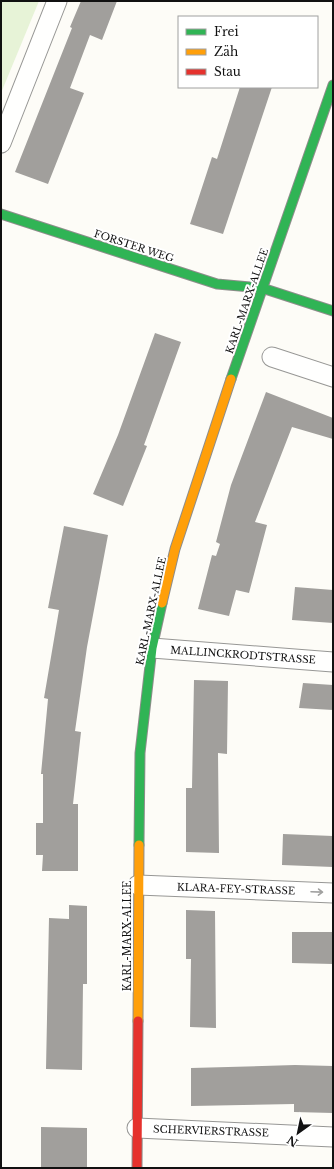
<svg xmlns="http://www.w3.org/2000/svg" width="334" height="1169" viewBox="0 0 334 1169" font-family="'Libre Baskerville',serif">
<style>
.green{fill:#e7f3d7}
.building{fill:#a19f9c}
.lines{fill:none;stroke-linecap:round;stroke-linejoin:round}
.street-casing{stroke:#979795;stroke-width:21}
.fast-casing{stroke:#8e8d8b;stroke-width:11}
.slow-casing{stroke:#8e8d8b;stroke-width:11}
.jam-casing{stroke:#8e8d8b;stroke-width:11}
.street{stroke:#fffffe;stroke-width:19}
.fast{stroke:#30b455;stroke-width:9}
.slow{stroke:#ff9f0a;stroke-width:9}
.jam{stroke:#e5322d;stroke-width:9}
.oneway{stroke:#a0a09f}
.labels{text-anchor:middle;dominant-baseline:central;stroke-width:4;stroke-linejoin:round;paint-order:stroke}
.street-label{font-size:10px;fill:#111;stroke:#fff}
</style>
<rect width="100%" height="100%" fill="#fdfcf7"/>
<!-- green -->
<path class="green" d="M1 1H39L1 93Z"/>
<!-- building -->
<path class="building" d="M81 1H117L102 40 90 35 70 88 84 93 48 184 15 172 72 28 70 27Z
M240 87H272L223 234 190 224 212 157 217 159Z
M155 333 181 342 144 445 147 446 123 506 93 494 118 435Z
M266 392 333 418V439L292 427 255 522 267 525 249 593 236 590 229 616 198 609 212 555 216 556 220 544 216 542 231 485Z
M64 526 108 535 87 647 75 731 81 732 73 804H78V871H42L43 855H36V823H43V774H41L48 699 44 698 59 610 48 608Z
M295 587 333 590V623L292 620Z
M194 680 228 681 227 754 218 753 219 853 186 852V788H192Z
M303 683 333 685V710L299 708Z
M283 834 333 836V867L282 865Z
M69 905 87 906V984H83L82 1070 46 1069 49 918 69 919Z
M186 910 215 911 216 1028 190 1027 191 959H186Z
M292 932H333V964L292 963Z
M295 1065 333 1066V1113L294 1112V1104L191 1106V1068Z
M41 1127 87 1128V1168H41Z"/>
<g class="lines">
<defs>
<path id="street" d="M1 143 57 1
M272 357 333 377
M152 648 333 662
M138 885 333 893
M137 1128 333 1137"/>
<path id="fast" d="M1 214 217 284 262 288 333 311
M231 379 333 85
M139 845 140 753 152 648 162 603"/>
<path id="slow" d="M162 603 175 549 231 379
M138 1021 139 845"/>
<path id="jam" d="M137 1168 138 1021"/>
</defs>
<!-- street casing -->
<use href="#street" class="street-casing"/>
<!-- fast casing -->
<use href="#fast" class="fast-casing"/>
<!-- slow casing -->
<use href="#slow" class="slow-casing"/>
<!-- jam casing -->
<use href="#jam" class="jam-casing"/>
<!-- street -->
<use href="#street" class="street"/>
<!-- fast -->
<use href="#fast" class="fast"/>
<!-- slow -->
<use href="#slow" class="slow"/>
<!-- jam -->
<use href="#jam" class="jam"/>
</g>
<!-- one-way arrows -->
<defs><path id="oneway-shaft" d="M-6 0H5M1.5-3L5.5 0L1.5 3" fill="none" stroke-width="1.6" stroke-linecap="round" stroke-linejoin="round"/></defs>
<use class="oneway" href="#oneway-shaft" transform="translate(317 892) rotate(2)"/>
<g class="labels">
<!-- street labels -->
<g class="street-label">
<text transform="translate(134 246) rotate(18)">FORSTER WEG</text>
<text transform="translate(247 301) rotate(-71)">KARL-MARX-ALLEE</text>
<text transform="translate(151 611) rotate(-78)">KARL-MARX-ALLEE</text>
<text transform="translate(243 655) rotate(4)">MALLINCKRODTSTRASSE</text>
<text transform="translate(236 889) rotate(2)">KLARA-FEY-STRASSE</text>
<text transform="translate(127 936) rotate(-90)">KARL-MARX-ALLEE</text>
<text transform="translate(211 1131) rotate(2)">SCHERVIERSTRASSE</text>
</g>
</g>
<!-- border -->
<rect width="334" height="1169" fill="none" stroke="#111111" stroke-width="4"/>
<!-- legend -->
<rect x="178" y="16" width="140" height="72" fill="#ffffff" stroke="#a0a0a0"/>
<rect x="186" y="29" width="20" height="6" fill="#30b455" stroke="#a0a0a0"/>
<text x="214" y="36" font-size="12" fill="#111111">Frei</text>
<rect x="186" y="49" width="20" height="6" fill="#ff9f0a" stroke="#a0a0a0"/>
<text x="214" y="56" font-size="12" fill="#111111">Zäh</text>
<rect x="186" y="69" width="20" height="6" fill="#e5322d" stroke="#a0a0a0"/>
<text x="214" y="76" font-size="12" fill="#111111">Stau</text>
<!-- north arrow -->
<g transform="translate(298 1133) rotate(213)" stroke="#ffffff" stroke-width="3" paint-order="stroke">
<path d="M0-3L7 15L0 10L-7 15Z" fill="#111111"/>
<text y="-6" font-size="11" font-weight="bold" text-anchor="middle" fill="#111111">N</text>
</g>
</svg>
